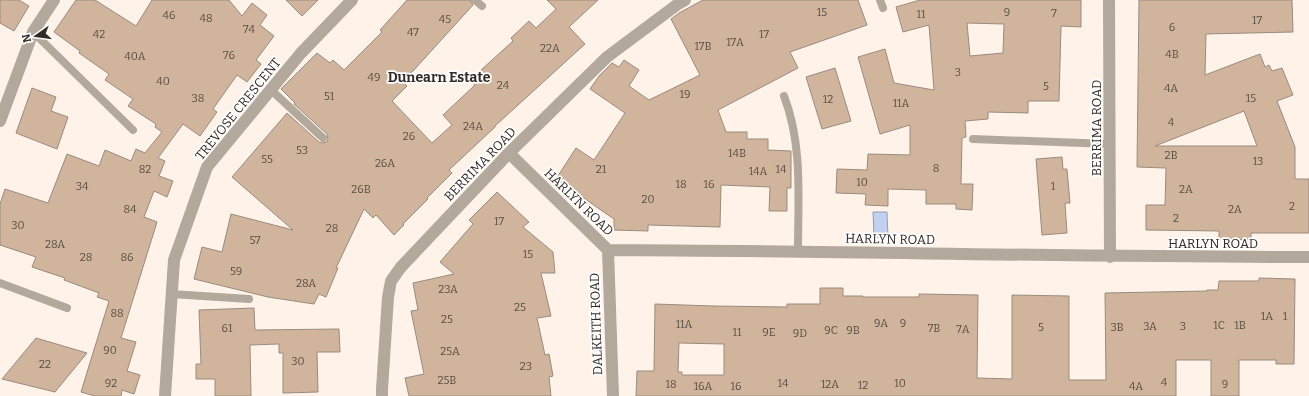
<svg xmlns="http://www.w3.org/2000/svg" width="1309" height="396" viewBox="0 0 1309 396" font-family="Bitter,serif">
<style>
.water{fill:#c0d1f0;stroke:#959fb3}
.building{fill:#d0b59c;stroke:#988b7f;fill-rule:evenodd}
.lines{fill:none;stroke-linecap:round;stroke-linejoin:round}
.lane{stroke:#b2a89c;stroke-width:8}
.street{stroke:#b2a89c;stroke-width:12}
.labels{text-anchor:middle;dominant-baseline:central;stroke-width:3.5;stroke-linejoin:round;paint-order:stroke}
.number-label{font-size:11px;fill:#584e44}
.street-label{font-size:13px;fill:#302b26;stroke:#fff}
.neighbourhood-label{font-size:14px;font-weight:bold;fill:#302b26;stroke:#fff}
</style>
<rect width="100%" height="100%" fill="#fff3e9"/>
<!-- water -->
<path class="water" d="M873 212H887L888 237H874Z"/>
<!-- building -->
<path class="building" d="M0 0H19L29 6 14 31 0 23Z
M76 0H95L136 26 152 0H229L242 16 252 3 267 15 260 25 274 36 256 60 261 64 247 82 237 75 213 109 217 112 200 136 183 124 158 158 165 161 159 176 173 181 167 197 154 191 144 217 157 222 121 338 136 342 127 371 140 375 134 394 122 390 121 396H95L81 392 109 301 97 297 99 293 64 280 65 278 32 267 36 257 0 245V204L5 189 48 203 67 154 99 166 105 150 131 161 136 149 145 153 162 132 155 127 156 124 128 106 133 99 105 80 109 74 79 53 80 51 54 32Z
M286 0H318L302 16Z
M407 0H470L473 5 403 82 407 86 392 101 432 143 452 125 443 115 475 85 470 80 513 41 511 38 529 21 536 28 556 9 547 0H598L569 27 585 44 495 126V127L449 170 452 173 427 198 428 199 403 224 404 225 394 235 376 215 373 218 364 209 336 268H338L326 297 319 294 314 304 268 297 194 279 202 247 222 252 231 214 293 230 232 177 287 113 319 142 322 143 327 142 328 139 327 134 294 104 295 103 281 89 317 53 330 63 333 60 344 70 382 32 380 30Z
M703 0H858L867 25 790 52 798 68 718 110 726 132H747V139H768V150L791 151V188H787V211H769L770 187 721 185 720 227 648 225V231L614 230V219L556 179 576 148 594 160 625 113 590 89 599 76 612 63 619 67 624 60 639 70 629 86 649 100 700 75 671 19 679 13Z
M920 0H1081V27L1061 26 1059 101H1028V113L988 112V119L965 121 966 137 962 138 961 184H973L972 210 956 209V204H926V190L888 189V206L865 205 866 194 836 193 837 169 867 170 868 154 910 155V125L880 134 858 57 885 49 894 83 934 90 929 25 903 32 896 7ZM967 23 1004 24 1003 53 970 56Z
M1139 0H1292L1293 32 1206 34 1205 75 1260 54 1265 67 1269 65 1272 71 1282 68 1293 95 1277 101 1295 147V179H1309V233H1251V240L1219 239V231L1146 230V205H1165L1166 168 1137 167ZM1244 111 1257 146H1155Z
M835 68 851 121 822 129 806 77Z
M32 88 56 97 51 111 68 117 57 149 16 133Z
M1062 157 1063 169H1067L1070 203H1065L1067 233 1042 235 1036 159Z
M497 192 529 222 523 227 553 252 555 273H541L551 316 537 318 545 355 549 354 553 376 549 377 551 396H409L405 378 424 374 411 311 418 310 413 283 454 274 440 262 473 224 469 220Z
M1259 278 1295 279 1294 364H1276V360H1239V396H1211V360H1176V396H636L637 371H654L655 304 713 306 787 307V304H820V288H843V296H863V297H919V294L978 295 977 378 1012 379V295L1069 296V380H1106L1105 293 1207 291V290H1218L1219 281H1259ZM679 343 724 344V375H682V372H678Z
M254 308 255 330 339 329 340 352H317L318 392 283 393V353H279V344L250 345 251 396H215V379H196V364H201L199 310Z
M36 338 87 353 55 392 2 379Z"/>
<g class="lines">
<!-- lane -->
<path class="lane" d="M475 0 482 6
M880 0 883 8
M33 32 133 130
M271 90 323 138
M784 96C803 145 798 199 798 251
M973 139 1110 144
M0 283 67 308
M171 294 249 299"/>
<!-- street -->
<path class="street" d="M1109 0 1110 257
M0 121 33 32 54 0
M509 153 608 250C842 251 1075 257 1309 257
M608 250 613 396
M165 396 174 260 207 167 301 53 352 0
M382 396V389L388 297 391 281 401 267 509 153 607 57 678 4 685 0"/>
</g>
<g class="labels">
<!-- number labels -->
<g class="number-label">
<text x="822" y="12">15</text>
<text x="1007" y="12">9</text>
<text x="1054" y="13">7</text>
<text x="921" y="14">11</text>
<text x="169" y="15">46</text>
<text x="206" y="18">48</text>
<text x="445" y="19">45</text>
<text x="1257" y="20">17</text>
<text x="1172" y="27">6</text>
<text x="249" y="29">74</text>
<text x="413" y="32">47</text>
<text x="99" y="34">42</text>
<text x="764" y="34">17</text>
<text x="735" y="42">17A</text>
<text x="703" y="46">17B</text>
<text x="550" y="48">22A</text>
<text x="1172" y="54">4B</text>
<text x="229" y="55">76</text>
<text x="135" y="56">40A</text>
<text x="958" y="72">3</text>
<text x="374" y="77">49</text>
<text x="163" y="81">40</text>
<text x="503" y="85">24</text>
<text x="1046" y="86">5</text>
<text x="1171" y="88">4A</text>
<text x="685" y="94">19</text>
<text x="329" y="96">51</text>
<text x="198" y="98">38</text>
<text x="1251" y="98">15</text>
<text x="828" y="99">12</text>
<text x="901" y="103">11A</text>
<text x="1171" y="122">4</text>
<text x="473" y="126">24A</text>
<text x="409" y="136">26</text>
<text x="302" y="150">53</text>
<text x="737" y="153">14B</text>
<text x="1171" y="155">2B</text>
<text x="267" y="159">55</text>
<text x="1258" y="161">13</text>
<text x="385" y="163">26A</text>
<text x="936" y="168">8</text>
<text x="145" y="169">82</text>
<text x="601" y="169">21</text>
<text x="781" y="169">14</text>
<text x="758" y="171">14A</text>
<text x="862" y="182">10</text>
<text x="681" y="184">18</text>
<text x="709" y="184">16</text>
<text x="82" y="186">34</text>
<text x="1053" y="186">1</text>
<text x="361" y="189">26B</text>
<text x="1186" y="189">2A</text>
<text x="648" y="199">20</text>
<text x="1292" y="206">2</text>
<text x="130" y="209">84</text>
<text x="1235" y="209">2A</text>
<text x="1176" y="218">2</text>
<text x="499" y="221">17</text>
<text x="18" y="225">30</text>
<text x="332" y="228">28</text>
<text x="255" y="240">57</text>
<text x="55" y="244">28A</text>
<text x="528" y="254">15</text>
<text x="86" y="257">28</text>
<text x="127" y="257">86</text>
<text x="236" y="271">59</text>
<text x="306" y="283">28A</text>
<text x="448" y="289">23A</text>
<text x="520" y="307">25</text>
<text x="117" y="313">88</text>
<text x="1267" y="316">1A</text>
<text x="1285" y="316">1</text>
<text x="447" y="319">25</text>
<text x="881" y="323">9A</text>
<text x="903" y="323">9</text>
<text x="684" y="324">11A</text>
<text x="1219" y="325">1C</text>
<text x="1240" y="325">1B</text>
<text x="1150" y="326">3A</text>
<text x="1183" y="326">3</text>
<text x="1041" y="327">5</text>
<text x="1117" y="327">3B</text>
<text x="227" y="328">61</text>
<text x="934" y="328">7B</text>
<text x="963" y="329">7A</text>
<text x="831" y="330">9C</text>
<text x="853" y="330">9B</text>
<text x="737" y="332">11</text>
<text x="769" y="332">9E</text>
<text x="800" y="333">9D</text>
<text x="110" y="350">90</text>
<text x="450" y="351">25A</text>
<text x="298" y="361">30</text>
<text x="45" y="364">22</text>
<text x="526" y="366">23</text>
<text x="447" y="380">25B</text>
<text x="1164" y="382">4</text>
<text x="111" y="383">92</text>
<text x="783" y="383">14</text>
<text x="900" y="383">10</text>
<text x="671" y="384">18</text>
<text x="830" y="384">12A</text>
<text x="1225" y="384">9</text>
<text x="863" y="385">12</text>
<text x="703" y="386">16A</text>
<text x="736" y="386">16</text>
<text x="1136" y="386">4A</text>
</g>
<!-- street labels -->
<g class="street-label">
<text transform="translate(238 109) rotate(-51)">TREVOSE CRESCENT</text>
<text transform="translate(1096 128) rotate(-90)">BERRIMA ROAD</text>
<text transform="translate(480 164) rotate(-46)">BERRIMA ROAD</text>
<text transform="translate(579 202) rotate(44)">HARLYN ROAD</text>
<text transform="translate(890 239) rotate(1)">HARLYN ROAD</text>
<text x="1213" y="243">HARLYN ROAD</text>
<text transform="translate(596 324) rotate(-92)">DALKEITH ROAD</text>
</g>
<!-- neighbourhood labels -->
<g class="neighbourhood-label">
<text x="439" y="77">Dunearn Estate</text>
</g>
</g>
<!-- north arrow -->
<g transform="translate(36 36) rotate(256)" stroke="#ffffff" stroke-width="3" paint-order="stroke">
<path d="M0-3L7 15L0 10L-7 15Z" fill="#302b26"/>
<text y="-6" font-size="11" font-weight="bold" text-anchor="middle" fill="#302b26">N</text>
</g>
</svg>
